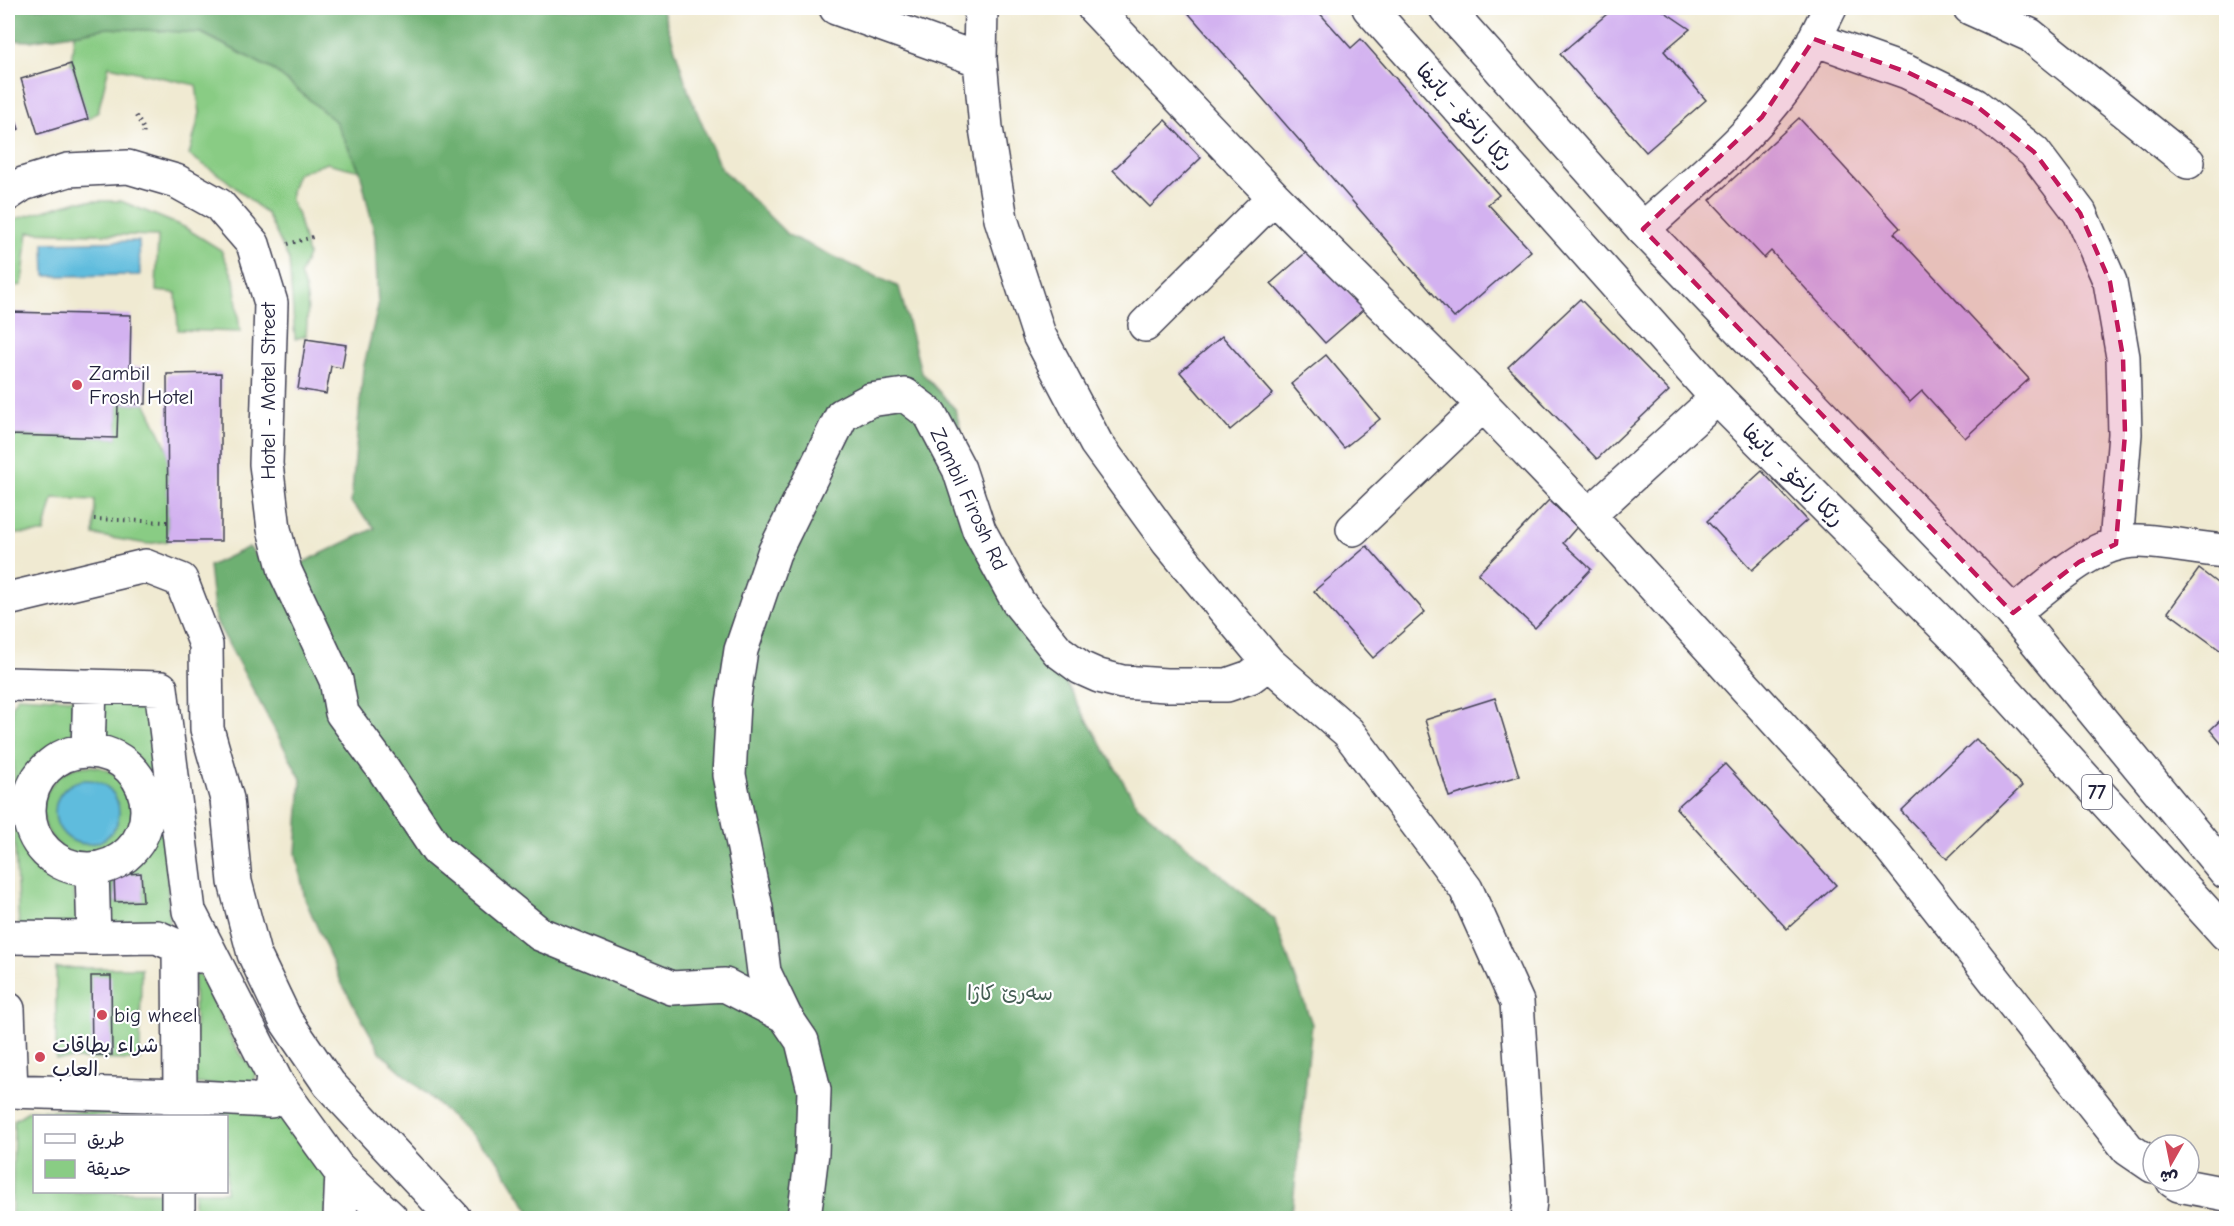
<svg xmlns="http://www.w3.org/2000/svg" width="2234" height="1226" viewBox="0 0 2234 1226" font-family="'Comic Neue','Playpen Sans Arabic',sans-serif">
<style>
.green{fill:#89cc84;stroke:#567760;stroke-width:1.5}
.forest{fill:#6eb072;stroke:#486956;stroke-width:1.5}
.water{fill:#5fbcdd;stroke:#406f8c;stroke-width:1.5}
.building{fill:#d3b2f0}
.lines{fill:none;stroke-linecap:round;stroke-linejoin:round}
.minor-casing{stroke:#414052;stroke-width:36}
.highway-casing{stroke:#414052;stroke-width:36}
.path{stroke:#414052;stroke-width:4;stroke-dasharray:1.5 4.5;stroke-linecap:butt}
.minor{stroke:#fff;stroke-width:33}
.highway{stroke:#fff;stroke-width:33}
.marked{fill:#c2185b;fill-opacity:0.2;stroke:#c2185b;stroke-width:4.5;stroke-dasharray:12 8;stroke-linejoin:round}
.poi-dot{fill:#d1495b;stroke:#fff;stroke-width:2}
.labels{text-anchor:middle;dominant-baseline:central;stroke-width:4.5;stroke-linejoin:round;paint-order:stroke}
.shield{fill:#fff;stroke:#646476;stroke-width:1.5}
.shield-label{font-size:20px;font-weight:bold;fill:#22223b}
.street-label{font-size:21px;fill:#22223b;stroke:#fff}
.poi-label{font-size:21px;fill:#22223b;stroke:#fff;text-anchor:start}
.park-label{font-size:21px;fill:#465e55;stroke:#fff}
</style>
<rect width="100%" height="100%" fill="#fff"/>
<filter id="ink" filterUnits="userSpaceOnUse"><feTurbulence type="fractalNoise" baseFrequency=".0167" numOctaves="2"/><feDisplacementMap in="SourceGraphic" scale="12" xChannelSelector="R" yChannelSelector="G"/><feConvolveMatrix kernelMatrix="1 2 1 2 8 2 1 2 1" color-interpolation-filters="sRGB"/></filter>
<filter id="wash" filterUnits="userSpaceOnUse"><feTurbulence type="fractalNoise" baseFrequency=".008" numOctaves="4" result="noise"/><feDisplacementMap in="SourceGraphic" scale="24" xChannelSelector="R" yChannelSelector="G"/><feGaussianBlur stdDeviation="1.35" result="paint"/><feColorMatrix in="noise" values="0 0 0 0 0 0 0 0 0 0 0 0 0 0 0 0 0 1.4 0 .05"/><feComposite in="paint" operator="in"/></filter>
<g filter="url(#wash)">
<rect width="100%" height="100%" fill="#f0ead2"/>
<!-- green -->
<path class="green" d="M108 28 201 33 275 71 335 121 360 171 327 163 297 174C292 186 286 201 297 212L308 255 300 275C310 298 308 311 306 336L295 339 289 260 267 214 225 179 189 155 200 113 196 85 109 66 98 112 88 119 71 64 74 34Z
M78 201H121L184 227 221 250 234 279 240 332 178 330 176 293 156 291 158 236 28 232 22 285 8 287V221Z
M118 404H146L168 450V541L147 544 94 535 95 500 53 498 44 533 8 534V435L117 438Z
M99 695 150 698 161 797 157 796 137 757 103 740Z
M18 696 73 699 72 742C40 756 35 761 19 791L14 786 12 705Z
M43 811a45 45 0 1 1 90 0a45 45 0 1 1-90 0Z
M166 822 169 925 106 924 103 877 114 875 115 902 142 901 141 874 125 875 157 823Z
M14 828 22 829C29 858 48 867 72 880L79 925 19 928Z
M56 968H141L140 1060 56 1059Z
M194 974 200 975 238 1051 257 1073 253 1084H196Z
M205 1109 257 1111 288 1118 328 1172 326 1218H194V1192H226V1116H195Z
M30 1110 152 1114 156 1116H34V1192H166V1218H12L14 1120Z"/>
<!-- forest -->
<path class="forest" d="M8 8H662L689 93 720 167 788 235 899 287 921 372 955 409 970 462 1018 602 1137 805 1274 919 1312 1024 1293 1203 1288 1218H534L495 1156 381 1053 342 984 305 899 296 853 301 779 215 619 209 566 249 547 280 584 285 571 375 528 351 503 363 369 378 307 375 236 360 171 335 121 275 71 202 33 108 28 30 41 8 40Z"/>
<!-- water -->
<path class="water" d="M139 241 140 275 45 276 44 243Z
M55 812a32 32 0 1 1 64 0a32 32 0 1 1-64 0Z"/>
<g id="blocks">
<!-- building -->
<path class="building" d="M1184 8H1315L1351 48 1361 39 1499 195 1488 204 1531 251 1454 318Z
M1614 8H1659L1690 29 1664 51 1706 100 1646 152 1560 54Z
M71 64 88 119 38 134 21 79Z
M8 98 19 129 8 134Z
M1799 118 1900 228 1894 233 2029 379 1965 438 1922 391 1910 402 1771 251 1764 258 1710 200Z
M1165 120 1201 158 1150 207 1113 170Z
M1310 249 1364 309 1325 343 1271 283Z
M1580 299 1669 391 1597 459 1508 367Z
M8 312 131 315 130 367H147L146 404H118L117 438 8 435Z
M1222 336 1273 394 1230 430 1180 372Z
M306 339 346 345 342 368 331 366 326 394 298 389Z
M1326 355 1380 419 1344 448 1291 384Z
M221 373V541H168L167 374Z
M1762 471 1807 520 1752 570 1707 521Z
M1549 500 1577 527 1563 543 1591 569 1535 628 1478 574Z
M1367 546 1425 612 1373 658 1314 591Z
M2199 569 2226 590V650L2224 653 2168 612Z
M1495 698 1519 776 1449 797 1425 720Z
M2226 715V749L2210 730Z
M1976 739 2022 786 1947 859 1901 811Z
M1725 764 1836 885 1787 929 1676 808Z
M141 873 143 901 115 902 114 875Z
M91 976H111L112 1055H92Z"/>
</g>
</g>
<g filter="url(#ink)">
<use href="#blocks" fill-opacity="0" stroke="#414052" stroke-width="1.5"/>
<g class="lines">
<defs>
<path id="minor" d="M836 8 980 60
M981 8 980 60 986 128 1001 219 1039 335 1096 443 1168 542 1269 663 1348 732 1466 889 1517 1002 1530 1201 1528 1218
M1094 8 1274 197 1483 405 1589 515 1887 843 2128 1149 2153 1166
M1970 8 2030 35 2188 162
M1814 39 1907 72 1975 105 2034 152 2080 213 2110 282 2123 357 2125 434 2116 544
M8 194 23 184 68 170 128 167 176 181 219 205 253 244 271 303 266 464 274 529 285 571 336 680 342 713 384 770 437 850 540 934 672 988 725 985 785 1016
M1643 229C1694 182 1752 137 1791 80 1806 57 1818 32 1830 8
M1145 325 1274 197
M1589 515 1717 398
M1353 529 1483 405
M8 599 145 566 181 580 206 645 207 729 227 799 235 882 254 954 286 1021 329 1084 454 1218
M2013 613C2048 586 2093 540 2139 541 2169 542 2197 549 2226 551
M8 684 161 688 189 911 278 1085 337 1167 391 1218
M29 810a59 59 0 1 1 118 0a59 59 0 1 1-118 0Z
M88 751 90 686
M8 937 94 938 92 870
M94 938 157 937 199 956
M8 1009 11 1091
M8 1091 180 1096 179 947
M179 1116 180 1096 270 1101 273 1076
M2173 1181 2179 1185 2226 1194
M178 1218V1192
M340 1218 342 1172
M804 1218 812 1153 814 1090 802 1041 785 1016 764 972 756 908 729 775 733 703 741 650 774 553 842 415 870 400 905 395 930 414 959 469 979 530 1018 602 1058 651 1081 668 1099 676 1122 682 1166 685H1227L1250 677 1269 663"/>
<path id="highway" d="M1369 8 1717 398 1967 649 2226 934
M1446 8 1643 229 2013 613 2226 872"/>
</defs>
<!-- minor casing -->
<use href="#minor" class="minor-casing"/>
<!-- highway casing -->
<use href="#highway" class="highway-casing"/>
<!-- path -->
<path class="path" d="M136 116 144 129 143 137
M288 244 313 237
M94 519 168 522"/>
<!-- minor -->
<use href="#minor" class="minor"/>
<!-- highway -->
<use href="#highway" class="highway"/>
</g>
</g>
<!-- marked area -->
<path class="marked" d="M1814 39 1907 72 1975 105 2034 152 2080 213 2110 282 2123 357 2125 434 2116 544 2079 562 2013 613 1643 229 1762 117Z"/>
<!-- markers -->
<g class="poi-dot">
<circle cx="77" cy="385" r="6"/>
<circle cx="102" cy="1015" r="6"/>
<circle cx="40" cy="1057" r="6"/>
</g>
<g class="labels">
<!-- shield labels -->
<rect class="shield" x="2082" y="775" width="30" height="34" rx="4.5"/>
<g class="shield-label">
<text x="2097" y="792">77</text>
</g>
<!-- street labels -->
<g class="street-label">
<text transform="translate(1465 116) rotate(48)">رێکا زاخۆ - باتیفا</text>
<text transform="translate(268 391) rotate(-90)">Hotel - Motel Street</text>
<text transform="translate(1793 475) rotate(45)">رێکا زاخۆ - باتیفا</text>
<text transform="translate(969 499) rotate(65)">Zambil Firosh Rd</text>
</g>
<!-- poi labels -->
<g class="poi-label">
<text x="89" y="373">Zambil<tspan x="89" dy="24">Frosh Hotel</tspan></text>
<text x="114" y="1015">big wheel</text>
<text x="52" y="1045">شراء بطاقات<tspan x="52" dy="24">العاب</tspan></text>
</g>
<!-- park labels -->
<g class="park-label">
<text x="1010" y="993">سەرێ کاژا</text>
</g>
</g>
<!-- margin -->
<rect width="2234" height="1226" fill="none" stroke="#fff" stroke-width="30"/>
<!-- legend -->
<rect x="33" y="1115" width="195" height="78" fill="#ffffff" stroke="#a7a7b1" stroke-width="1.5"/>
<rect x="45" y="1134" width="30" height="9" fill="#ffffff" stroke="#a7a7b1" stroke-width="1.5"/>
<text x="87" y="1145" font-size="18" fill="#22223b">طريق</text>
<rect x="45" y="1160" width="30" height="18" fill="#89cc84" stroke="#a7a7b1" stroke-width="1.5"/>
<text x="87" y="1175" font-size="18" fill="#22223b">حديقة</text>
<!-- north arrow -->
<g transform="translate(2171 1163) rotate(189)"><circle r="28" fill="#ffffff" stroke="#a7a7b1" stroke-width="1.5"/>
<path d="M0-4.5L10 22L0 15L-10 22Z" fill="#d1495b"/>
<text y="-9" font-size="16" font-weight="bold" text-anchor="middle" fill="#22223b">ش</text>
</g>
</svg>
